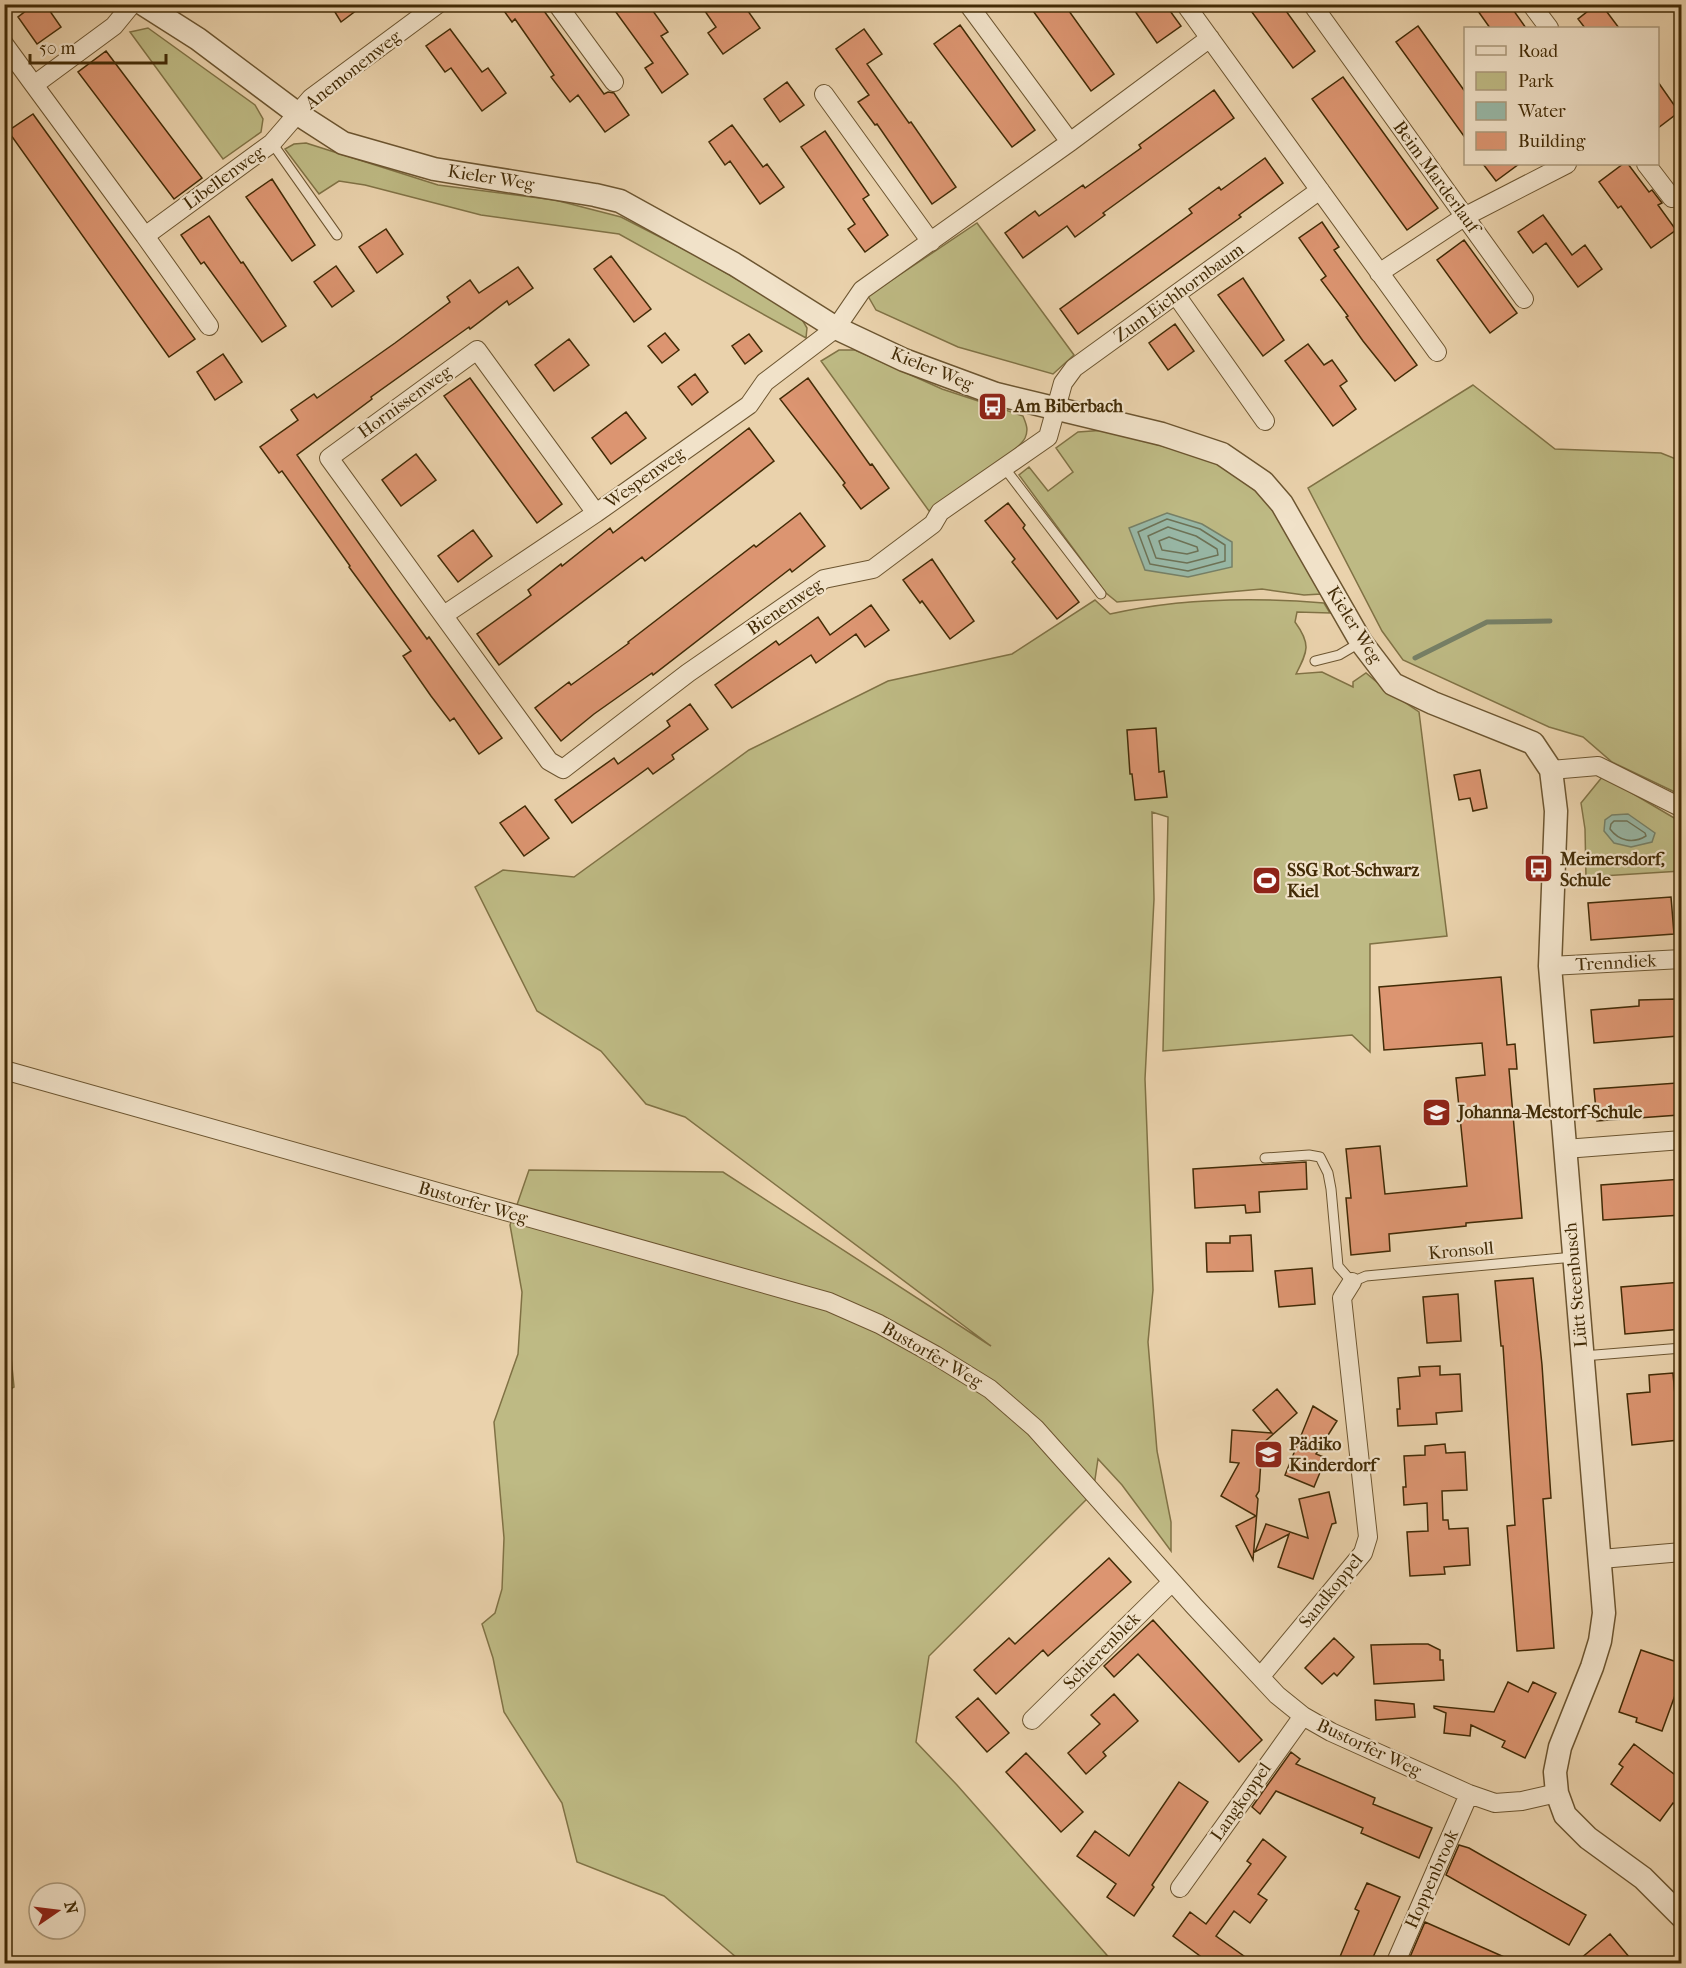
<svg xmlns="http://www.w3.org/2000/svg" width="1686" height="1968" viewBox="0 0 1686 1968" font-family="'IM FELL French Canon',serif">
<style>
.green{fill:#beba84;stroke:#807245;stroke-width:1.5}
.water{fill:#98b8a7;stroke:#768067;stroke-width:1.5}
.lines{fill:none;stroke-linecap:round;stroke-linejoin:round}
.shore{stroke:#6d7256;stroke-width:1.5}
.stream{stroke:#768067;stroke-width:5}
.building{fill:#dc9571;stroke:#422b06;stroke-width:1.5}
.service-casing{stroke:#6c5530;stroke-width:11}
.minor-casing{stroke:#6c5530;stroke-width:20}
.tertiary-casing{stroke:#6c5530;stroke-width:25}
.service{stroke:#f1e2c9;stroke-width:9}
.minor{stroke:#f1e2c9;stroke-width:18}
.tertiary{stroke:#f1e2c9;stroke-width:22}
.labels{text-anchor:middle;dominant-baseline:central;stroke-width:4.5;stroke-linejoin:round;paint-order:stroke}
.street-label{font-size:18px;fill:#422b06;stroke:#f1e2c9}
.poi-label{font-size:18px;font-weight:bold;fill:#422b06;stroke:#f1e2c9;text-anchor:start}
</style>
<rect width="100%" height="100%" fill="#ead2ac"/>
<filter id="stains"><feTurbulence type="fractalNoise" baseFrequency=".00333" numOctaves="4"/><feColorMatrix values="0 0 0 0 .2 0 0 0 0 .09 0 0 0 0 .02 0 0 0 .5 -.17"/></filter>
<radialGradient id="worn" r=".72"><stop offset=".6" stop-color="#630" stop-opacity="0"/><stop offset="1" stop-color="#630" stop-opacity=".3"/></radialGradient>
<!-- green -->
<path class="green" d="M148 28 255 105 263 119 261 132 223 159 130 32Z
M306 143 438 185 555 200 621 217 697 256 800 316 807 328 806 338 619 234 481 215 365 185 339 181 319 194 285 149 294 144Z
M977 223 1074 355 1053 374 958 347 876 310 868 296Z
M839 350H855L942 389 1023 416C1026 424 1029 429 1025 438 1017 454 948 498 929 511L821 361Z
M1473 385 1555 449 1661 453 1681 461V795L1612 762 1583 737 1549 727 1403 660 1382 631 1308 488Z
M1106 430 1218 462 1274 505 1321 594 1304 595 1262 589 1117 602 1106 593 1019 475 1029 467 1048 491 1073 472 1056 448 1078 432Z
M1095 600 1110 614C1180 598 1253 597 1324 603L1330 613 1297 612 1295 622C1311 644 1308 651 1296 674L1322 672 1353 687V682L1366 673 1385 689 1419 712 1447 936 1370 944V1052L1352 1035 1163 1051 1168 817 1152 812 1154 899 1145 1079 1153 1290 1148 1342 1157 1451 1171 1522V1551L1122 1485 1098 1459 1093 1493 929 1656 916 1742 957 1785 1113 1962 1117 1963H743L664 1896 577 1862 562 1803 504 1712 493 1658 482 1624 495 1613 502 1589 504 1538 494 1422 518 1354 522 1292 510 1225 529 1170 723 1172 991 1346 685 1117 646 1104 601 1051 537 1011 475 887 503 870 574 877 749 750 888 681 1012 654Z
M1603 776 1681 822V871L1586 877 1585 829 1581 803Z
M5 1296 14 1387 5 1392H4Z"/>
<!-- water -->
<path class="water" d="M1167 513 1202 524 1232 542V567L1188 577 1145 570 1129 528Z
M1628 814 1655 833 1652 842 1631 847 1614 843 1604 831 1605 820 1612 815Z"/>
<g class="lines">
<!-- shore -->
<path class="shore" d="M1167 519 1200 529 1225 545V561L1188 571 1150 564 1138 532Z
M1168 527 1196 536 1217 549 1218 555 1187 563 1156 558 1148 536Z
M1169 537 1197 547 1198 551 1187 554 1162 550 1159 541Z
M1614 821H1627L1645 833 1646 836C1633 844 1619 841 1610 829L1611 824Z"/>
<!-- stream -->
<path class="stream" d="M1415 658 1487 622 1550 621"/>
</g>
<!-- building -->
<path class="building" d="M35 4H45L61 27 37 44 18 17Z
M330 4H365L341 22Z
M499 4H539L604 94 608 92 614 93 629 115 605 132 578 95 570 102 551 77 554 75 515 19 512 22Z
M610 4H648L668 32 661 36 688 74 662 93 645 68 653 63Z
M700 4H743L760 28 723 54 708 33 716 27Z
M1028 4H1064L1114 74 1091 91Z
M1130 4H1165L1181 26 1157 43Z
M1246 4H1281L1315 51 1293 68Z
M1473 4H1509L1526 28H1490Z
M1597 4H1601L1619 28H1585L1578 19Z
M960 25 1035 130 1012 147 934 44Z
M1418 26 1466 93V139L1396 42Z
M450 29 482 72 488 68 506 93 482 111 451 68 445 72 426 46Z
M864 29 882 54 867 64 909 123 911 122 956 187 932 204 877 124 875 125 858 102 869 95 836 49Z
M106 51 202 178 174 199 78 72Z
M1343 77 1438 208 1407 230 1312 99Z
M787 82 804 105 780 122 764 99Z
M1658 82 1679 112 1658 128Z
M1214 90 1234 118 1103 213 1105 215 1075 237 1067 226 1023 258 1005 233 1035 211 1039 216 1083 185 1085 188 1141 148 1139 145Z
M33 114 195 339 169 357 8 131Z
M732 125 763 167 767 164 784 187 760 204 730 161 725 165 709 142Z
M825 131 869 195 863 199 888 235 865 252 848 229 855 224 801 147Z
M1265 158 1283 183 1239 215 1241 217 1078 334 1060 309 1192 213 1189 209 1219 187 1221 190Z
M1483 164H1519L1496 181Z
M1623 164H1628L1649 192 1652 190 1662 203 1658 205 1676 230 1651 248 1621 206 1618 208 1599 182Z
M272 179 315 245 292 261 246 197Z
M1543 215 1572 255 1585 245 1602 269 1578 287 1546 243 1533 253 1518 232Z
M209 216 241 263 243 262 286 326 262 342 204 262 201 264 181 235Z
M1322 222 1339 247 1334 250 1417 365 1395 381 1363 341 1346 317 1348 316 1321 280 1326 276 1299 238Z
M386 229 403 254 377 273 359 247Z
M1464 240 1517 313 1490 333 1437 260Z
M611 256 651 309 634 322 594 269Z
M336 266 354 291 332 307 314 282Z
M518 267 533 288 509 305 507 301 470 329 469 327 371 397 372 399 297 455 393 592 427 639 429 637 502 738 479 754 454 718 450 721 431 696 403 656 411 651 349 567 350 566 323 528 282 471 279 473 260 447 298 420 291 410 314 394 317 398 395 343 450 302 447 297 470 280 479 293Z
M1243 278 1284 340 1263 356 1218 295Z
M1175 324 1194 351 1168 370 1149 343Z
M665 333 679 350 662 363 648 346Z
M749 334 762 351 745 364 732 346Z
M569 339 589 365 554 391 535 365Z
M1308 344 1324 365 1332 360 1347 381 1340 386 1356 409 1333 426 1285 361Z
M223 354 242 382 215 400 197 372Z
M695 374 708 392 692 405 678 387Z
M470 378 562 504 537 523 444 396Z
M808 378 870 465 872 464 889 488 861 509 843 485 845 483 836 471 780 399Z
M626 412 646 438 611 464 592 438Z
M749 428 774 461 645 561 642 557 499 665 477 634 531 595 528 590 561 564 562 566 610 528 613 533Z
M416 454 436 480 401 506 382 480Z
M1008 503 1025 525 1023 528 1079 602 1057 619 1012 562 1015 559 985 521Z
M800 513 825 546 792 572 790 569 653 675 652 673 594 714 561 741 535 708 569 682 571 685 629 643 628 642 754 545 756 547Z
M473 530 492 556 458 582 438 556Z
M932 559 974 621 950 639 922 601 920 603 903 580Z
M871 605 889 630 865 647 856 634 816 663 811 655 732 708 715 685 776 641 779 645 818 617 830 635Z
M690 704 708 729 672 755 674 759 653 774 648 768 572 823 555 800 614 758 618 764 670 726 667 721Z
M1156 728 1159 772 1164 771 1167 797 1135 800 1132 774H1130L1127 730Z
M1480 770 1487 808 1473 811 1470 798 1459 800 1454 775Z
M525 806 549 838 524 856 500 823Z
M1671 897 1674 934 1591 940 1588 903Z
M1501 977 1507 1045 1515 1044 1517 1069H1509L1522 1218 1466 1223V1226L1389 1234 1390 1251 1351 1255 1346 1198H1351L1346 1149 1380 1146 1385 1194 1467 1186 1456 1078 1485 1075 1482 1043 1384 1050 1379 987Z
M1676 999 1678 1036 1594 1043 1591 1010 1639 1006V1000Z
M1677 1083 1679 1115 1597 1121 1594 1089Z
M1306 1162 1307 1189 1259 1192 1260 1212 1246 1213 1245 1205 1195 1208 1193 1169Z
M1682 1179V1215L1603 1220 1601 1185Z
M1251 1235 1253 1271 1207 1272 1206 1243H1230V1236Z
M1312 1268 1315 1304 1279 1307 1275 1271Z
M1533 1278 1542 1365 1551 1498 1543 1499 1554 1648 1517 1651 1507 1526 1515 1525 1503 1346H1501L1495 1281Z
M1682 1282V1329L1625 1334 1621 1287Z
M1458 1294 1461 1341 1427 1343 1423 1297Z
M1440 1366V1375L1460 1374 1462 1411 1436 1413 1437 1424 1398 1426 1397 1409H1400L1398 1378 1420 1376 1419 1367Z
M1673 1373 1679 1440 1632 1445 1627 1394 1650 1392 1649 1375Z
M1277 1389 1297 1413 1262 1444 1259 1491 1256 1496 1258 1499 1253 1560 1236 1526 1256 1516 1221 1496 1239 1463 1230 1462 1232 1430 1272 1433 1253 1410Z
M1313 1406 1337 1421 1316 1454 1326 1458 1314 1487 1285 1475Z
M1445 1444 1446 1453 1465 1452 1467 1490 1442 1491 1443 1520H1448L1449 1529 1468 1528 1470 1565 1444 1567 1445 1574 1410 1576 1407 1532 1428 1531 1427 1503 1404 1505 1403 1487H1406L1404 1456 1425 1455V1446Z
M1329 1492 1336 1523 1332 1524 1313 1579 1278 1567 1289 1534 1255 1552 1266 1524 1308 1538 1299 1499Z
M1109 1558 1131 1582 1048 1656 1043 1650 996 1694 974 1670 1009 1638 1015 1644Z
M1153 1620 1262 1740 1239 1762 1138 1654 1114 1677 1104 1666Z
M1334 1638 1354 1657 1337 1676 1334 1673 1322 1684 1305 1668Z
M1414 1644H1428L1440 1650V1660H1443L1444 1680 1374 1684 1371 1645Z
M1641 1650 1677 1662 1676 1664 1682 1666V1676L1662 1731 1636 1722 1637 1718 1619 1712Z
M1508 1682 1528 1692 1533 1682 1556 1693 1525 1758 1502 1747 1505 1741 1471 1725 1470 1736 1444 1733 1446 1713 1434 1708V1706L1494 1712Z
M1114 1694 1138 1721 1103 1752 1106 1756 1086 1774 1068 1753 1100 1724 1091 1715Z
M978 1698 1009 1733 987 1752 956 1717Z
M1375 1700 1414 1704 1415 1717 1376 1720Z
M1634 1744 1682 1780V1809L1673 1803 1660 1821 1611 1784 1623 1767 1619 1764Z
M1291 1752 1300 1759 1296 1764 1375 1798 1373 1804 1432 1828 1419 1858 1361 1833 1363 1828 1276 1791 1260 1814 1252 1807Z
M1026 1753 1083 1812 1061 1832 1006 1772Z
M1179 1782 1208 1802 1152 1885 1154 1887 1134 1916 1107 1897 1116 1884 1077 1856 1095 1831 1129 1856Z
M1263 1839 1286 1857 1258 1894 1267 1900 1250 1923 1234 1911 1216 1936 1255 1964H1211L1173 1936 1190 1912 1206 1924 1251 1864 1247 1861Z
M1459 1845 1469 1848 1586 1915 1569 1945 1446 1875Z
M1367 1883 1400 1897 1370 1964H1337L1359 1911 1355 1909Z
M1425 1922 1468 1941 1520 1964H1407Z
M1610 1934 1635 1964H1574Z"/>
<g class="lines">
<defs>
<path id="service" d="M272 143 337 235
M1003 466 1101 594
M1315 661 1339 655 1361 642
M1265 1158 1309 1155 1320 1157 1328 1173 1331 1189 1338 1266 1352 1282 1366 1276 1574 1257
M1583 1356 1682 1348"/>
<path id="minor" d="M132 4 114 26 34 85 145 236 272 143 311 98 438 4
M557 4 614 82
M968 4 1070 142
M1185 4 1437 352
M1312 4 1524 299
M1531 4 1549 28
M4 44 34 85
M824 94 931 242
M1646 164 1672 198
M145 236 209 326
M1379 273 1464 217 1567 164
M1176 295 1265 421
M596 513 477 350 329 458 549 761 563 769 688 673 824 579 873 569 933 524 940 512 1048 437 1063 383 1074 368 1320 190
M444 615 596 513 749 405 765 382 836 328 862 290 1070 142 1210 38
M1551 770 1598 766 1682 808
M1550 966 1682 959
M4 1070 829 1302 879 1324 935 1355 990 1389 1035 1428 1194 1606 1277 1695 1303 1716 1331 1732 1469 1794 1495 1803 1522 1801 1557 1793
M1565 1149 1682 1140
M1601 1559 1682 1552
M1261 1676 1363 1553 1368 1537 1342 1298 1352 1282
M1032 1720 1172 1582
M1180 1888 1303 1716
M1395 1964 1469 1794"/>
<path id="tertiary" d="M143 4 198 39 298 114 343 143 434 169 595 195 620 201 734 264 836 328 904 360 996 394 1162 434 1222 454 1263 482 1282 504 1361 642 1393 684 1433 703 1533 743 1551 770 1556 811 1550 966 1604 1613 1600 1641 1592 1667 1560 1747 1555 1772 1557 1793 1565 1815 1588 1838 1643 1878 1682 1917"/>
</defs>
<!-- service casing -->
<use href="#service" class="service-casing"/>
<!-- minor casing -->
<use href="#minor" class="minor-casing"/>
<!-- tertiary casing -->
<use href="#tertiary" class="tertiary-casing"/>
<!-- service -->
<use href="#service" class="service"/>
<!-- minor -->
<use href="#minor" class="minor"/>
<!-- tertiary -->
<use href="#tertiary" class="tertiary"/>
</g>
<!-- icons -->
<defs>
<symbol id="bus-square" viewBox="-11 -11 22 22"><rect x="-9" y="-9" width="18" height="18" rx="4" fill="#8f2418" stroke="#f1e2c9"/><path d="M-5-6H5V4H4V6H2V4H-2V6H-4V4H-5ZM-3.5-4V0h7V-4ZM-3.5 1.2v1.5H-2V1.2ZM2 1.2v1.5H3.5V1.2Z" fill="#fff"/></symbol>
<symbol id="stadium-square" viewBox="-11 -11 22 22"><rect x="-9" y="-9" width="18" height="18" rx="4" fill="#8f2418" stroke="#f1e2c9"/><path d="M0-5a6.5 5 0 1 0 0 10a6.5 5 0 1 0 0-10ZM-3.5-1.8h7v3.6h-7Z" fill="#fff"/></symbol>
<symbol id="school-square" viewBox="-11 -11 22 22"><rect x="-9" y="-9" width="18" height="18" rx="4" fill="#8f2418" stroke="#f1e2c9"/><path d="M0-5L7-2L0 1L-7-2ZM-4 1L0 2.5L4 1V4Q0 6-4 4Z" fill="#fff"/></symbol>
</defs>
<g fill-rule="evenodd">
<use href="#bus-square" x="976" y="390" width="33" height="33"/>
<use href="#bus-square" x="1522" y="852" width="33" height="33"/>
<use href="#stadium-square" x="1250" y="864" width="33" height="33"/>
<use href="#school-square" x="1420" y="1096" width="33" height="33"/>
<use href="#school-square" x="1252" y="1438" width="33" height="33"/>
</g>
<g class="labels">
<!-- street labels -->
<g class="street-label">
<text transform="translate(353 70) rotate(-38)">Anemonenweg</text>
<text transform="translate(1436 177) rotate(54)">Beim Marderlauf</text>
<text transform="translate(224 178) rotate(-36)">Libellenweg</text>
<text transform="translate(491 178) rotate(9)">Kieler Weg</text>
<text transform="translate(1179 293) rotate(-36)">Zum Eichhornbaum</text>
<text transform="translate(932 369) rotate(22)">Kieler Weg</text>
<text transform="translate(405 402) rotate(-36)">Hornissenweg</text>
<text transform="translate(645 478) rotate(-35)">Wespenweg</text>
<text transform="translate(785 607) rotate(-34)">Bienenweg</text>
<text transform="translate(1354 625) rotate(58)">Kieler Weg</text>
<text transform="translate(1616 963) rotate(-3)">Trenndiek</text>
<text transform="translate(473 1203) rotate(16)">Bustorfer Weg</text>
<text transform="translate(1461 1251) rotate(-5)">Kronsoll</text>
<text transform="translate(1576 1285) rotate(-95)">Lütt Steenbusch</text>
<text transform="translate(932 1355) rotate(30)">Bustorfer Weg</text>
<text transform="translate(1331 1591) rotate(-51)">Sandkoppel</text>
<text transform="translate(1102 1651) rotate(-45)">Schierenblek</text>
<text transform="translate(1369 1748) rotate(25)">Bustorfer Weg</text>
<text transform="translate(1241 1802) rotate(-55)">Langkoppel</text>
<text transform="translate(1432 1879) rotate(-66)">Hoppenbrook</text>
</g>
<!-- poi labels -->
<g class="poi-label">
<text x="1014" y="406">Am Biberbach</text>
<text x="1560" y="859">Meimersdorf,<tspan x="1560" dy="21">Schule</tspan></text>
<text x="1287" y="870">SSG Rot-Schwarz<tspan x="1287" dy="21">Kiel</tspan></text>
<text x="1458" y="1112">Johanna-Mestorf-Schule</text>
<text x="1289" y="1444">Pädiko<tspan x="1289" dy="21">Kinderdorf</tspan></text>
</g>
</g>
<!-- margin -->
<rect width="1686" height="1968" fill="none" stroke="#ead2ac" stroke-width="24"/>
<rect x="6" y="6" width="1674" height="1956" fill="none" stroke="#422b06" stroke-width="3"/>
<rect x="12" y="12" width="1662" height="1944" fill="none" stroke="#422b06" stroke-width="1.5"/>
<!-- legend -->
<rect x="1464" y="27" width="195" height="138" fill="#f1e2c9" stroke="#ab997b" stroke-width="1.5"/>
<rect x="1476" y="46" width="30" height="9" fill="#f1e2c9" stroke="#ab997b" stroke-width="1.5"/>
<text x="1518" y="57" font-size="18" fill="#422b06">Road</text>
<rect x="1476" y="72" width="30" height="18" fill="#beba84" stroke="#ab997b" stroke-width="1.5"/>
<text x="1518" y="87" font-size="18" fill="#422b06">Park</text>
<rect x="1476" y="102" width="30" height="18" fill="#98b8a7" stroke="#ab997b" stroke-width="1.5"/>
<text x="1518" y="117" font-size="18" fill="#422b06">Water</text>
<rect x="1476" y="132" width="30" height="18" fill="#dc9571" stroke="#ab997b" stroke-width="1.5"/>
<text x="1518" y="147" font-size="18" fill="#422b06">Building</text>
<!-- north arrow -->
<g transform="translate(57 1911) rotate(76)"><circle r="28" fill="#f1e2c9" stroke="#ab997b" stroke-width="1.5"/>
<path d="M0-4.5L10 22L0 15L-10 22Z" fill="#8f2418"/>
<text y="-9" font-size="16" font-weight="bold" text-anchor="middle" fill="#422b06">N</text>
</g>
<!-- scale -->
<path d="M30 54v9h136v-9" fill="none" stroke="#422b06" stroke-width="3"/>
<text x="39" y="54" font-size="18" fill="#422b06" stroke="#f1e2c9" stroke-width="4.5" paint-order="stroke">50 m</text>
<rect width="100%" height="100%" filter="url(#stains)"/>
<rect width="100%" height="100%" fill="url(#worn)"/>
</svg>
